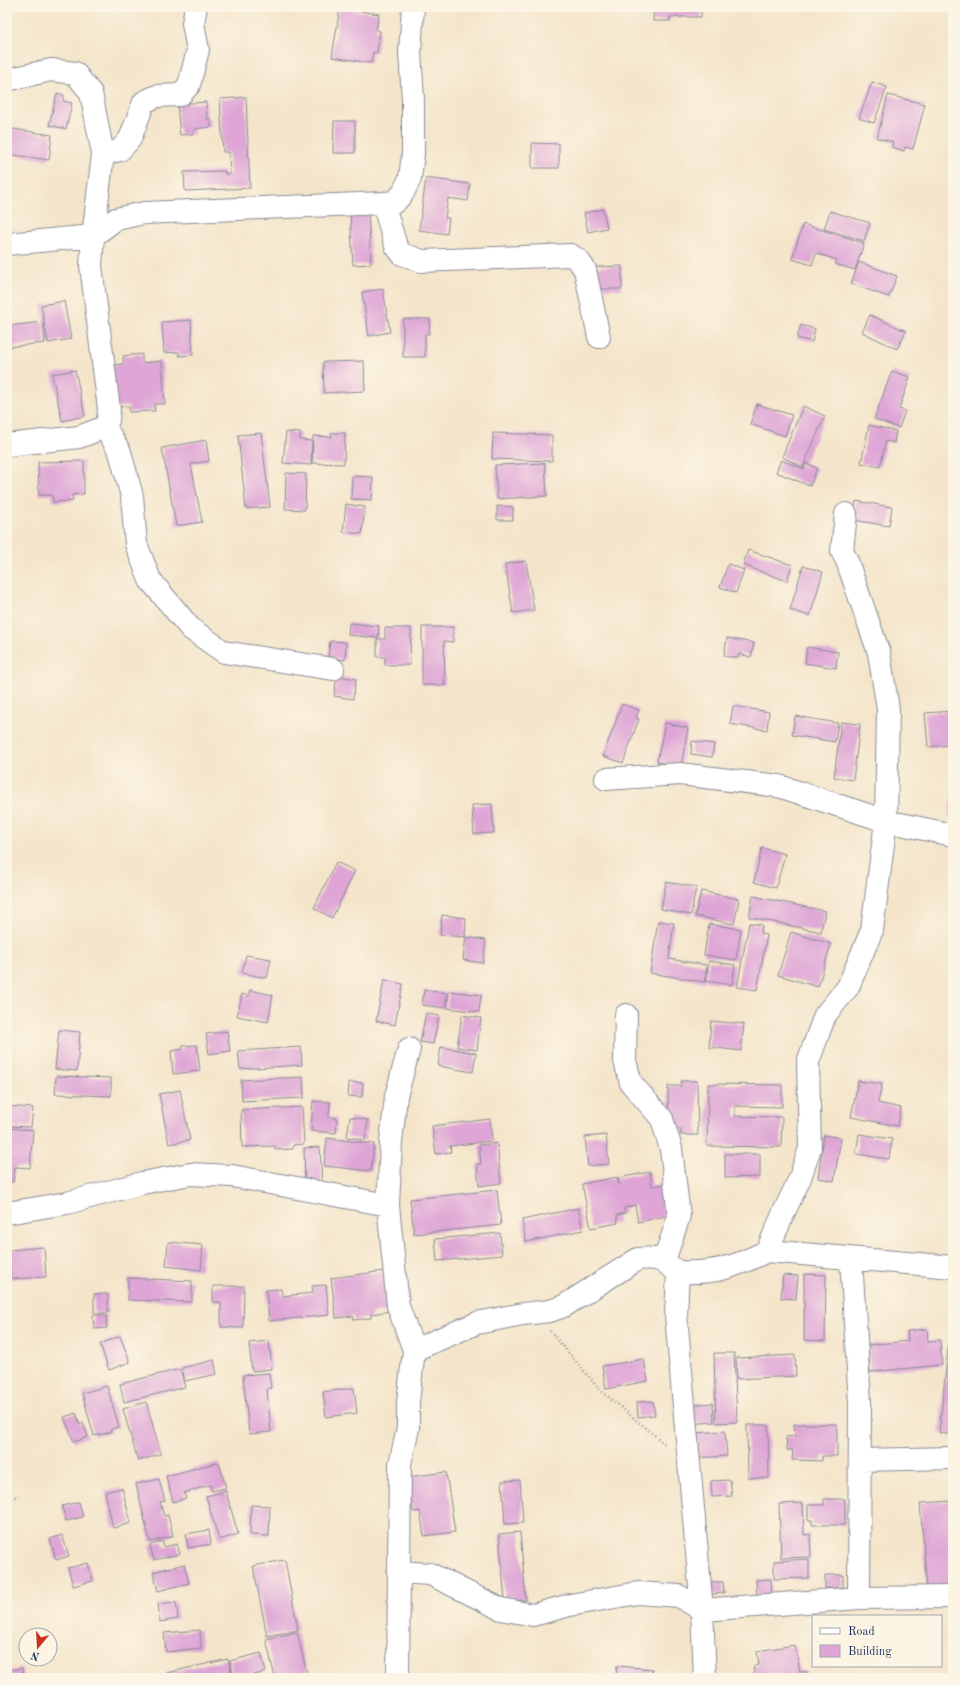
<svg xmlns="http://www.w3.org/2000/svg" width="960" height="1685" viewBox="0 0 960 1685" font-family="'Old Standard TT',serif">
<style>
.building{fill:#dea5d6}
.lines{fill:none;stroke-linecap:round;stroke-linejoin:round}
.minor-casing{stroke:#888a94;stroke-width:24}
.path{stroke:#888a94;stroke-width:2.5;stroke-dasharray:1 3;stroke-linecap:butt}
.minor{stroke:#fff;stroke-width:22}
</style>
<rect width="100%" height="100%" fill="#fcf5e5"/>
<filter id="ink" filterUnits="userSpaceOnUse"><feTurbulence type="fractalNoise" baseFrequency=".025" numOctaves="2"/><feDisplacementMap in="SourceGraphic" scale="8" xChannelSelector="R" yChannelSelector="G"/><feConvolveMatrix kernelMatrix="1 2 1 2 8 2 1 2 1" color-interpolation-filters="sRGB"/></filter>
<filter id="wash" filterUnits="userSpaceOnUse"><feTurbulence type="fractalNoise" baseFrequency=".012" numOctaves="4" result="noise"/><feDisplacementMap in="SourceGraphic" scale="16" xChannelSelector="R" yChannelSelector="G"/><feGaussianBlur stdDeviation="0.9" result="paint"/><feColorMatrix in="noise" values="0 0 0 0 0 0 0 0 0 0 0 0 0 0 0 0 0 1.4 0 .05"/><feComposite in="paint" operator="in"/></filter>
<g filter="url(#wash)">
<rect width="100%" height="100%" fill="#f4e5ca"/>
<g id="blocks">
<!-- building -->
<path class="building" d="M654 7H701V17H670V21H653Z
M340 8 379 14 376 30 380 31 377 53 373 52 371 63 332 57Z
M872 82 887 87 874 123 859 118Z
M57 93 64 95 63 101 72 103 66 129 49 125Z
M888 95 925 104 913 149 905 147 904 151 892 147 893 142 877 138Z
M246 97 250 188 185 191 184 172 225 171V174H230L229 152H223L220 99Z
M206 102 207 119H211V127L194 129V134L180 135 177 104Z
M334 121H355V153H333Z
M7 128 52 135 49 160 7 154Z
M532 143 559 144V168H532Z
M426 178 470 184 468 201 448 198 445 218H449L447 234 419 230Z
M603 209 607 228 588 232 584 213Z
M368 210 371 264 353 265 350 211Z
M830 211 870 223 864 241 824 229Z
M803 224 864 243 855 270 835 264 837 260 816 253 812 265 792 259Z
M859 262 897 276 889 297 851 284Z
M622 266V289H596V267Z
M383 289 390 332 369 336 362 292Z
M64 301 71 339 48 343 41 305Z
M870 315 906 331 897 349 862 332Z
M403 319H430L429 334H425V357H403Z
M191 320 193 355 179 356V352L164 353 162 322Z
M43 322 45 343 7 347V326Z
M801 325 815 329 812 342 797 338Z
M142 354V363L162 361 165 404H154L155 411 129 412V406L115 407 112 365 123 364V356Z
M364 361 365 391 324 393 323 362Z
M75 370 85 416 62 421 52 374Z
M892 371 910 377 899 409 905 411 899 428 874 419Z
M757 404 792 415 785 436 750 424Z
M803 406 825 416 803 467 782 457Z
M869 425 896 431 894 443 886 441 880 467 861 463Z
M286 432 300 433V440L312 441 311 465 283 463Z
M261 433 270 507 246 509 238 435Z
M331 433H345L344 464 312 463 313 436 332 437Z
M493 433 552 435V461L492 459Z
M206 440 209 461 191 464 202 522 176 526 162 448Z
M781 460 804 469 806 463 817 468 810 486 776 472Z
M84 461V494L72 495 73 501 53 502 52 495H39L38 462Z
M545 463 547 496 497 499 495 465Z
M286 473 306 474 305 510 285 509Z
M352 476 373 477 372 500 351 499Z
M856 501 892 507 889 526 853 520Z
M346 504 365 507 362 534 343 532Z
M497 506 513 507V520H497Z
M748 550 792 565 787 581 743 565Z
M526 561 534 610 513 613 505 564Z
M728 564 744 570 736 593 720 587Z
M803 566 823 572 810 616 790 610Z
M349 623 379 626 378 638 348 635Z
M422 627H453V642L444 641 445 685H422Z
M385 628H411L410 665H385V657H377V639H385Z
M727 638 754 643 751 657 739 654 738 658 724 656Z
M330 641 346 642 345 660 328 658Z
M807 647 838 652 836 668 805 663Z
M337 676 356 679 353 699 334 696Z
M622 704 639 710 636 718 639 719 623 763 603 756Z
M733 706 769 712 767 730 730 724Z
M953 711V745L928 747 925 713Z
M795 716 838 723 835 742 792 735Z
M841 722 860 724 853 780 834 777Z
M665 723 688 728 681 766 657 762Z
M692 741 714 744 712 757 691 754Z
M952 787H953V818L949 817Z
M492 804 494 833 474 834 472 805Z
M762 848 785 854 776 888 754 882Z
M336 862 355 871 332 918 314 908Z
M666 882 696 887 691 915 661 909Z
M701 891 739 899 734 924 695 916Z
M753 896 825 911 821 932 749 917Z
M442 915 466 918 465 937 440 935Z
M658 921 674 923 669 959 707 965 705 982 650 973Z
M749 923 762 925 761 934 767 935 757 990 737 987Z
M709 924 741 929 736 960 704 955Z
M791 932 831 944 818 987 778 975Z
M466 937 486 940 483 963 463 960Z
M246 955 271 959 267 978 242 973Z
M709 961 735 965 732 985 706 981Z
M384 980 403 984 395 1025 376 1021Z
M250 990 273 995 268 1022 237 1016 242 994 249 996Z
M424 990 447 993 445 1008 422 1005Z
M449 991 481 995 479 1012 447 1008Z
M426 1013 439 1016 433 1044 420 1042Z
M462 1015 481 1018 477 1050 457 1047Z
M711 1021 744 1024 741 1051 709 1047Z
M59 1030 80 1032 77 1071 55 1069Z
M227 1031 230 1051 209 1054 206 1034Z
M197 1045 200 1071 173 1074 171 1051 183 1049V1046Z
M301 1047 302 1065 240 1069 238 1051Z
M441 1047 476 1053 473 1072 438 1066Z
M56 1076 111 1078V1096L55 1094Z
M303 1077 304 1098 242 1101 241 1080Z
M681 1081H697L698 1135H681V1129H669L668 1086H681Z
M858 1081 882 1084 878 1103 901 1108 898 1126 851 1117Z
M349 1082 363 1083 362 1097 348 1096Z
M708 1084 782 1085V1107L735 1106V1116L782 1117 781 1147 707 1146Z
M180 1090 190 1140 169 1144 159 1094Z
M313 1101 330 1102 329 1117 337 1118 336 1133 311 1131Z
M7 1106 33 1108 31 1127 7 1126Z
M302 1107 304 1144 293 1145V1149L275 1150V1146L242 1147 241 1110Z
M350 1117 368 1120 365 1140 347 1137Z
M490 1119 492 1141 450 1146 451 1152 436 1154 432 1126Z
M7 1128 33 1130 30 1168 15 1167 13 1182 7 1181Z
M859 1134 892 1139 889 1159 856 1154Z
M606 1135 609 1164 588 1166 585 1137Z
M824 1135 841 1138 834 1181 818 1178Z
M327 1138 374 1144 371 1171 324 1166Z
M497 1143 501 1183 479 1186 477 1164H481L479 1145Z
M320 1147 322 1183H305L304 1148Z
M725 1154H760V1177L725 1178Z
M650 1172 652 1186 665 1184 671 1215 638 1222 635 1205 624 1208 625 1213 617 1215 618 1223 591 1228 582 1184 617 1177 619 1185 618 1178Z
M497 1190 501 1225 414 1234 410 1199Z
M578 1208 583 1230 526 1242 522 1220Z
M500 1233 502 1255 437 1261 435 1239Z
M168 1242 203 1245 201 1270 166 1266Z
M44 1247 46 1277 11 1279 9 1250Z
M385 1271 390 1311 371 1314V1318L354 1320 353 1316 336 1318 331 1278Z
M804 1274 826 1275 825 1341 804 1340Z
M783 1275 798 1276 796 1299 781 1298Z
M128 1278 192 1281V1302L128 1300Z
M326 1285 329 1315 269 1321 266 1290 281 1289 282 1296 313 1293 312 1286Z
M213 1286H244L243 1328 221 1327V1302H213Z
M94 1294H108V1313H94Z
M93 1315H106L107 1328 94 1329Z
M927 1329 928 1341 940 1340 942 1365 870 1372 868 1345 908 1341 907 1331Z
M120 1336 130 1362 109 1370 100 1344Z
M949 1340H953V1435L939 1433Z
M269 1341 272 1369 252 1371 249 1343Z
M714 1353H734L737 1422 716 1423Z
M795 1355 796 1376 737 1379 736 1358Z
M644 1359 648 1381 606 1389 602 1366Z
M214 1360 217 1374 185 1381 182 1368Z
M180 1369 185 1387 124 1402 120 1384Z
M269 1373 271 1388 267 1389 271 1432 249 1434 243 1375Z
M107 1386 119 1427 111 1429V1432L94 1436 82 1393Z
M354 1388 357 1413 326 1417 323 1392Z
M653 1401 655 1415 638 1417 637 1402Z
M146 1402 161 1454 138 1461 123 1409Z
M713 1403 714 1422 688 1424 687 1405Z
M76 1413 80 1425 83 1423 88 1437 74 1442 64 1417Z
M794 1424H837V1456H822V1461L792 1460 793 1450H787L786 1437 795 1436Z
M747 1425H768L769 1478H748Z
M725 1431 727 1456 697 1458 695 1433Z
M219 1462 226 1488 212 1491 210 1485 184 1493 186 1498 173 1502 166 1476Z
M446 1472 455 1532 424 1536 420 1511 413 1512 408 1477Z
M159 1479 165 1501 160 1502 164 1516 168 1515 173 1536 150 1542 136 1484Z
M520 1480 523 1523 505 1524 502 1481Z
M730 1480 732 1496 712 1497 711 1481Z
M122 1488 131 1523 113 1528 105 1492Z
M226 1491 238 1534 219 1540 206 1496Z
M824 1499H845V1525H812V1520H808V1505H824Z
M953 1501V1589L927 1591 920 1503Z
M79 1502 83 1517 66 1521 62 1506Z
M803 1503 804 1535 810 1534 811 1557 781 1558 779 1504Z
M251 1505 270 1506 269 1536 250 1535Z
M209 1530 211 1544 188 1548 186 1534Z
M520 1532 526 1600 505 1601 499 1534Z
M62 1535 69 1556 56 1560 50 1539Z
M162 1541 164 1547 177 1544 180 1554 154 1560 150 1545Z
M809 1559V1578L774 1579V1561Z
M285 1560 298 1630 267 1636 253 1566Z
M88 1563 93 1581 73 1586 68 1568Z
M184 1564 189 1583 158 1591 153 1572Z
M825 1575H843V1588H825Z
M771 1579 772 1597 757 1598 756 1580Z
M711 1582H723L724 1593 711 1594Z
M176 1602 178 1619 160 1622 158 1604Z
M200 1630 201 1648 166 1652 164 1633Z
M297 1632 308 1678H275L266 1639Z
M795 1645 800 1672 806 1671 807 1678H755L753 1666 759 1665 757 1651Z
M261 1653 266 1672 242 1678H234L230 1661Z
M228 1659 233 1678H167L166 1673Z
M617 1666 652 1669 651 1678H616Z
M22 1668 23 1678H7V1671Z"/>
</g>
</g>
<g filter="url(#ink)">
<use href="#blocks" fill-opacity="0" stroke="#888a94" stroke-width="1"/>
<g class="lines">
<defs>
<path id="minor" d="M7 80 51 70 75 73 91 93 103 154 93 236 7 244
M103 154 120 150 130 139 144 102 157 96 180 95 189 85 198 50 193 23 196 7
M383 203 396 246 402 254 422 261 571 255 579 261 585 270 599 337
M105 427 120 452 132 496 136 544 150 580 191 629 224 652 333 669
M7 445 79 437 105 427 108 420 109 409 91 266 93 236 116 219 144 213 383 203 395 202 403 193 410 178 413 154V99L410 52 413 7
M606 779 680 774 779 786 886 821 953 835
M626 1015 625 1061 631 1083 662 1119 671 1149 679 1216 664 1261
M7 1213 67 1203 142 1183 190 1174 232 1176 388 1205
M767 1251 953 1267
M851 1259 860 1403 859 1598
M414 1350 477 1323 523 1314 550 1311 564 1306 638 1259C659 1257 662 1260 678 1272
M860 1460 953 1458
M398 1572 430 1574 501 1609 533 1615 570 1605 638 1593 679 1596 702 1610 859 1598 953 1597
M398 1678 400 1464 408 1428V1402L414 1350 398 1306 388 1205 391 1142 396 1096 409 1049
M705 1678 702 1610 676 1315 678 1272C714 1274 735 1267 767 1251L784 1212 800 1178 810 1148 808 1062 825 1015 848 987 872 930 886 821 888 709 879 653 847 561 842 551 846 514"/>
</defs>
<!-- minor casing -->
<use href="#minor" class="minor-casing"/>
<!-- path -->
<path class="path" d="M550 1331 600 1390 666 1445
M7 1499 19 1496"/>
<!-- minor -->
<use href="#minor" class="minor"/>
</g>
</g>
<!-- margin -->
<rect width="960" height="1685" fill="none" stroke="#fcf5e5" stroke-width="24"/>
<!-- legend -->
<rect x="812" y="1615" width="130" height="52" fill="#fcf5e5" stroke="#a2a6af"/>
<rect x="820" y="1628" width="20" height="6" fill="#ffffff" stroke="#a2a6af"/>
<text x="848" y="1635" font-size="12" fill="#1b2f5e">Road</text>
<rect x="820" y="1645" width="20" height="12" fill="#dea5d6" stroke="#a2a6af"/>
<text x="848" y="1655" font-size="12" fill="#1b2f5e">Building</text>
<!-- north arrow -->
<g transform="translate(38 1647) rotate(198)"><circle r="19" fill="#fcf5e5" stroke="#a2a6af"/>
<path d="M0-3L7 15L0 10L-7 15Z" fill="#c8321e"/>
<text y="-6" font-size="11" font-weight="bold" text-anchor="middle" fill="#1b2f5e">N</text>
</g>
</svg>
